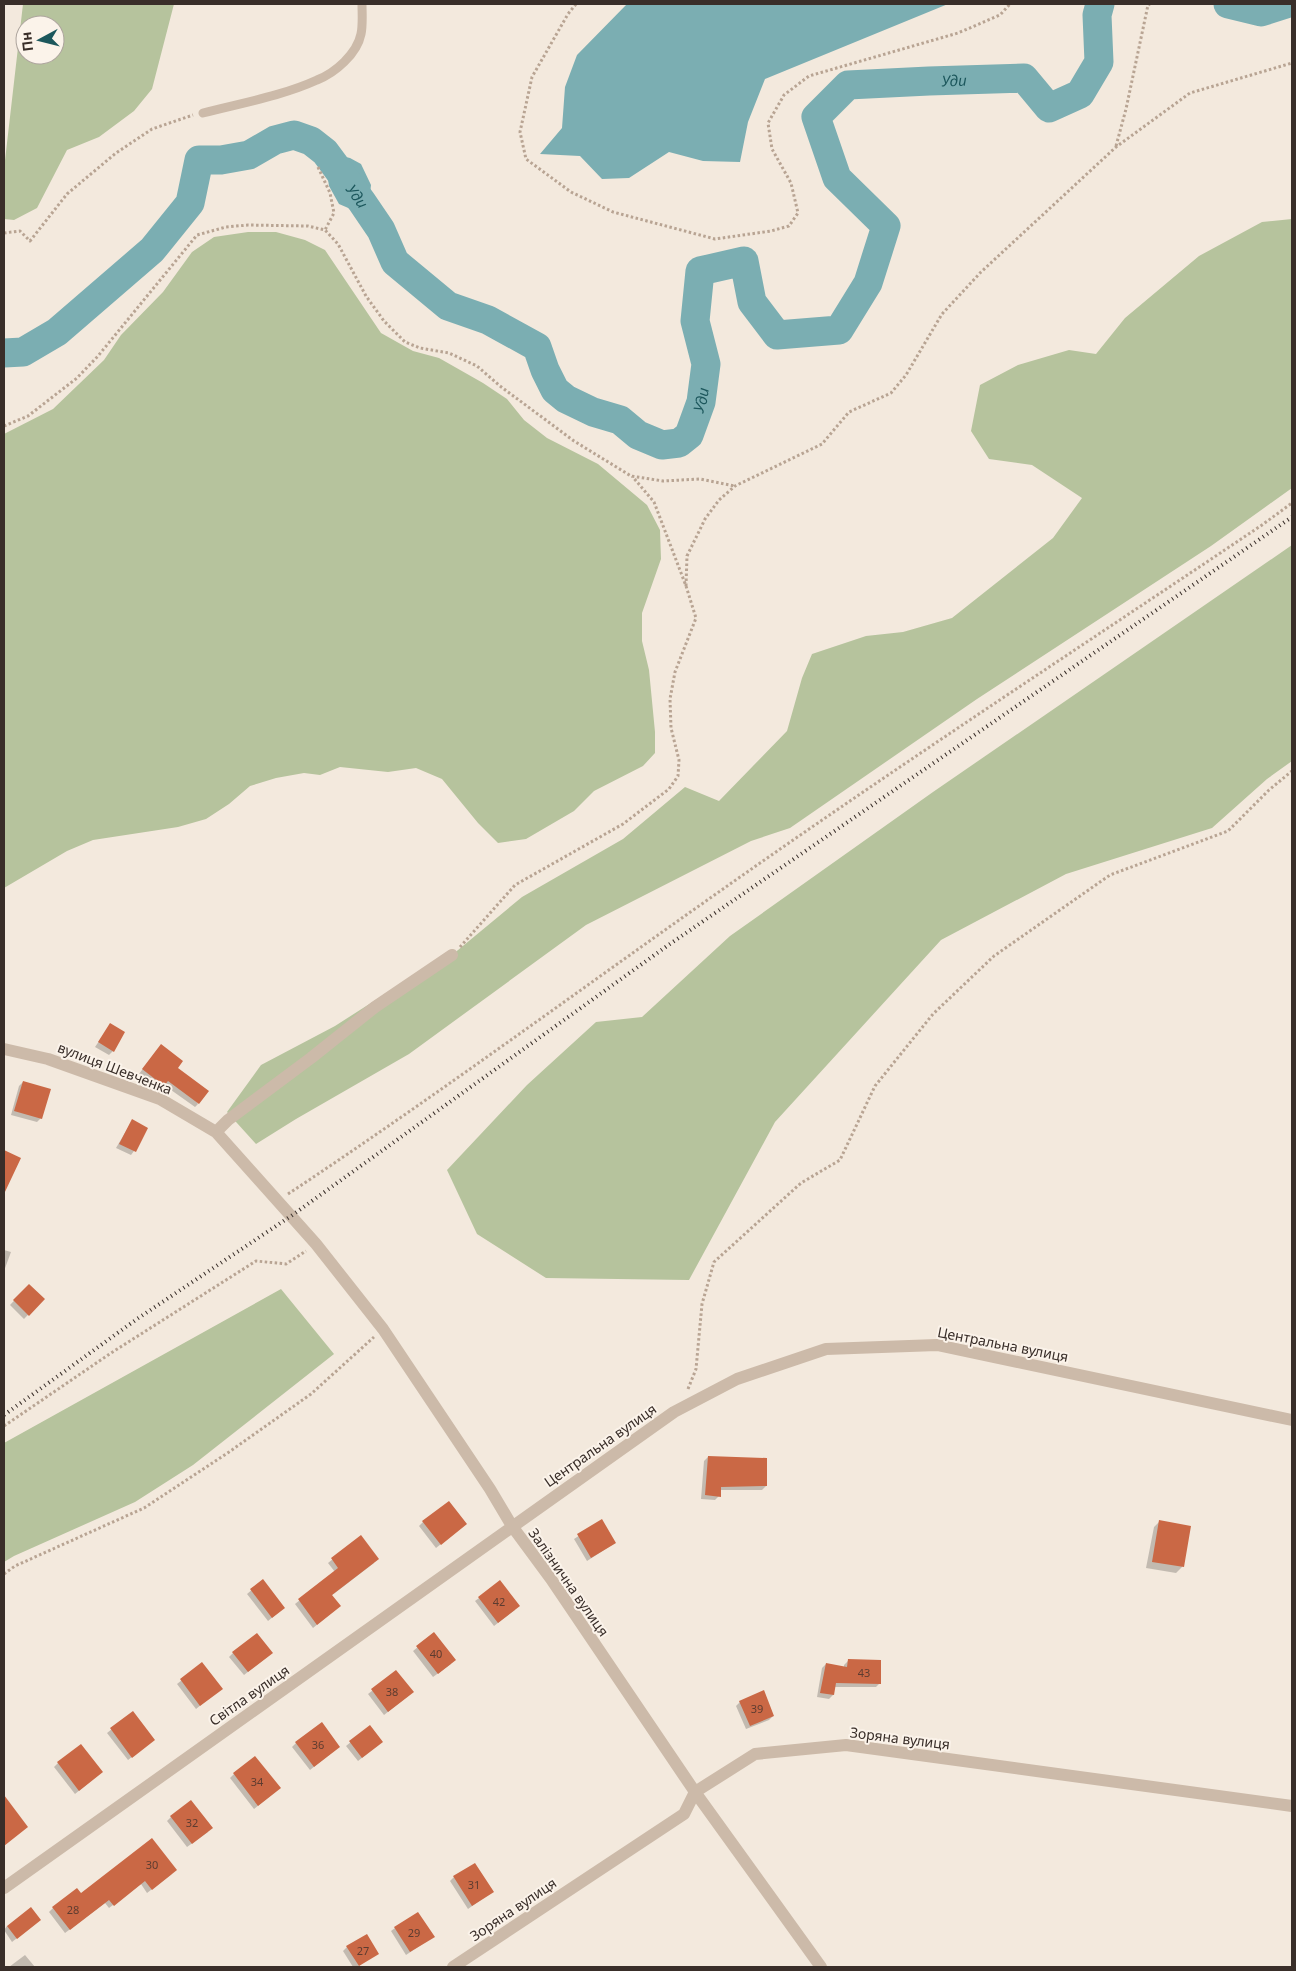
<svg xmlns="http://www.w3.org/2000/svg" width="1296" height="1971" viewBox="0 0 1296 1971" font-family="'Noto Sans',sans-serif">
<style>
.green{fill:#b6c39d;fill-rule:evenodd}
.water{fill:#7baeb2}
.shadow{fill:#0003}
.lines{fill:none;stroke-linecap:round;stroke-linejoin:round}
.river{stroke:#7baeb2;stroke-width:29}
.building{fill:#ca6845}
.path{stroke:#b8a493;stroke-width:3;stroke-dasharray:2.5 2.5;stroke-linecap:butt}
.service{stroke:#ccbaa9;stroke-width:9}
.minor{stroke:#ccbaa9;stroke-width:12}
.rail{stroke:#392e29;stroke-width:4;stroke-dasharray:1 4;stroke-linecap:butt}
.labels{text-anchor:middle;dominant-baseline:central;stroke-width:4;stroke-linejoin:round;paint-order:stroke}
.number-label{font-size:11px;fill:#5d3c30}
.street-label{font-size:14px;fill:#392e29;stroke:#fbf3ea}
.water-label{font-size:15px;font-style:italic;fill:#1c575c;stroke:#fbf3ea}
</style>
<rect width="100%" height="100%" fill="#f3e9dd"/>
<!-- green -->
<path class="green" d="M23 4H174L152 89 134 111 99 137 67 150 37 208 14 220 4 219V169ZM25 25H55V55H25Z
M1292 219V488L1211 546 977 699 790 828 751 841 586 925 409 1054 296 1119 256 1144 227 1112 261 1065 335 1026 438 960 452 955 522 897 623 839 685 787 719 801 787 731 802 678 812 654 866 636 903 632 952 618 1053 538 1082 498 1032 465 989 459 971 431 980 385 1018 365 1069 350 1096 354 1125 318 1199 256 1262 222Z
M248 232H276L305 240 325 250 381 333 413 351 439 358 483 383 507 399 524 420 547 438 598 464 647 505 660 530 661 559 642 613V641L649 670 655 732V753L643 766 594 791 574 811 526 839 498 843 478 823 442 779 416 768 388 772 340 767 320 775 304 773 276 778 250 786 229 804 206 819 178 827 93 840 67 851 4 888V434L53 409 104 360 121 335 163 292 192 252 214 237Z
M1292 545V761L1267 779 1212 828 1066 874 941 940 775 1122 689 1280 546 1278 477 1234 447 1170 527 1085 596 1022 642 1017 730 936 933 792Z
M281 1289 334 1354 193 1465 135 1502 14 1556 4 1562V1443Z"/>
<!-- water -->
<path class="water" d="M627 4H948L765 79 748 122 740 162 703 161 669 152 629 178 602 179 580 156 540 154 562 128 565 87 577 55Z
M311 141 337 155 350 158 361 164 371 185 368 211 353 210 339 204 329 186 327 173Z"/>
<!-- shadow -->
<path class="shadow" d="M110 1025 113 1051 109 1055 95 1047Z
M157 1050 177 1068 198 1104 195 1107 164 1085 160 1089 139 1074Z
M23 1082 41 1118 37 1122 11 1115 19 1086Z
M132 1121 147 1128 134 1151 131 1155 116 1148Z
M4 1250 11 1252 4 1271Z
M29 1285 43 1299 24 1319 10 1305Z
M708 1457 766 1486 762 1490H720L719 1496 715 1500 701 1499 704 1461Z
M601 1521 615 1543 587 1561 574 1539Z
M1160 1521 1190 1527 1182 1567 1176 1573 1146 1568 1154 1527Z
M423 1522 461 1528 436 1548 419 1526Z
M360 1537 374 1563 331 1596 335 1610 313 1628 295 1604 335 1572 328 1563Z
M262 1581 279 1612 268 1621 247 1594Z
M479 1598 515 1610 494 1626 475 1601Z
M434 1634 451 1664 433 1677 413 1651Z
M233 1653 267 1657 244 1675 229 1657Z
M848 1661 880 1683 876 1687H834L833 1695 829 1699 817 1697 822 1668 826 1664 844 1668V1665Z
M202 1664 217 1692 196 1709 177 1684Z
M396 1672 408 1696 384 1715 368 1694Z
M740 1702 773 1716 769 1720 746 1729 736 1706Z
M133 1712 150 1743 128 1760 107 1733Z
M369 1727 377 1746 358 1761 346 1746Z
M296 1743 335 1750 310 1770 292 1747Z
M58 1763 102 1772 75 1794 54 1767Z
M234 1774 275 1792 254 1809 230 1778Z
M171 1817 208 1832 187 1847 167 1821Z
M172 1874 147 1893 141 1884 109 1908 105 1903 65 1933 49 1912 53 1908 81 1895Z
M454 1877 492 1892 468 1909 450 1881Z
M35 1924 12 1942 4 1930 7 1926Z
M395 1928 433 1937 406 1955 391 1931Z
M347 1947 377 1953 357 1967H353L343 1951Z
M25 1955 35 1967H9Z"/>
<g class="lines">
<!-- river -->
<g class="river">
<path d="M1228 4 1261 12 1286 4"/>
<path id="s1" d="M4 353 23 352 57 332 152 250 190 203 199 160H221L249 155 275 140 294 135 311 141 325 152 362 202 381 230 395 262 448 306 488 320 537 347 545 370 555 390 566 399 593 412 620 420 638 435 662 445 679 443 689 435 701 402 706 364 695 321 700 271 744 261 752 302 777 335 839 330 868 283 886 226 837 178 816 117 848 85 929 81 1024 78 1049 108 1080 94 1099 62 1097 15 1100 4"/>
</g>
</g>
<!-- building -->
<path class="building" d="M110 1023 125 1032 114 1052 98 1042Z
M161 1044 183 1061 178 1068 209 1091 199 1104 168 1081 164 1086 142 1069Z
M23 1081 51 1089 42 1119 14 1111Z
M132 1119 148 1128 136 1152 119 1144Z
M4 1150 21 1158 4 1194Z
M29 1284 45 1299 29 1316 13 1300Z
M708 1456 767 1458V1486L721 1487V1497L705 1495Z
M449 1501 467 1524 441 1545 422 1521Z
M602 1519 616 1543 591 1558 577 1534Z
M1159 1520 1191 1526 1184 1567 1152 1562Z
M361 1535 379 1559 332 1595 341 1606 317 1625 298 1599 338 1568 331 1558Z
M263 1579 285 1608 272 1618 250 1589Z
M500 1580 520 1606 498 1623 478 1597Z
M434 1632 456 1660 438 1674 416 1646Z
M257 1633 273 1653 248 1672 232 1652Z
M848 1659 881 1660V1684L836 1683 834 1695 820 1693 826 1663 847 1667Z
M202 1662 223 1689 200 1706 180 1679Z
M396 1670 414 1692 388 1712 371 1689Z
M764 1690 774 1716 750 1726 739 1701Z
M133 1711 155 1740 132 1758 110 1728Z
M322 1722 340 1747 314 1767 295 1742Z
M370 1725 383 1742 362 1758 349 1741Z
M81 1744 103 1772 79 1791 57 1762Z
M255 1756 281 1788 258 1806 233 1773Z
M4 1795 28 1827 4 1846Z
M191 1800 213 1828 192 1844 170 1816Z
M152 1838 177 1870 152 1890 145 1881 114 1906 109 1900 70 1930 52 1907 77 1888 81 1893Z
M475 1863 494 1892 472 1906 453 1876Z
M31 1907 41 1920 17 1939 7 1926Z
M418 1912 435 1937 410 1952 394 1927Z
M367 1934 379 1954 359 1966 346 1946Z"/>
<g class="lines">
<!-- path -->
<path class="path" d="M576 4 568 14 532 77 520 132 526 159 571 192 613 212 715 239 771 231 789 226 798 213 791 183 772 149 768 123 784 95 809 76 958 33 1000 15 1010 4
M1116 146 1126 109 1148 5 1150 4
M318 167 330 193 334 213 325 230
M4 233 20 231 30 241 67 194 116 153 152 129 193 115
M4 426 28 416 77 378 98 356 197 235 226 227 248 225 308 226 325 230 338 244 366 296 384 321 405 342 420 348 449 353 477 366 500 386 574 441 631 476 663 481 700 479 735 486
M686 586 687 556 705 519 719 500 735 486 822 444 849 412 891 393 906 375 942 314 981 272 1116 147 1190 93 1292 63
M460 947 515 885 623 824 669 789 678 776 679 760 671 728 670 699 675 672 696 618 686 586 654 502 632 476
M288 1194C430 1100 567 999 706 901 888 772 1076 650 1262 525L1292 503
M688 1389 696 1369 702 1304 714 1262 801 1183 840 1160 875 1086 933 1014 994 956 1110 875 1228 831 1269 790 1292 771
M4 1426 111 1353 256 1261 286 1264 306 1251
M4 1574 15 1566 144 1508 229 1452 311 1394 374 1337"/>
<!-- service -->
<path class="service" d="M203 113C241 103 282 96 317 80 335 73 357 54 361 34 363 25 362 13 362 4"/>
<!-- minor -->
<path class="minor" d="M4 1049 48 1059 160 1099 216 1132 316 1244 383 1329 490 1489 512 1526 551 1579 695 1792 821 1967
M216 1132 228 1120 311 1058 375 1007 452 955
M4 1888 674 1412 737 1379 826 1349 937 1345 1292 1420
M453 1967 684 1814 695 1792 755 1754 846 1745 1292 1806"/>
<!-- rail -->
<path class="rail" d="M4 1415 137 1319 291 1216 667 946 1292 517"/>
</g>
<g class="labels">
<!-- number labels -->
<g class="number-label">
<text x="499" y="1601">42</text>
<text x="436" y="1653">40</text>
<text x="864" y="1672">43</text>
<text x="392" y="1691">38</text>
<text x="757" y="1708">39</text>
<text x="318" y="1744">36</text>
<text x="257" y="1781">34</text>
<text x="192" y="1822">32</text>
<text x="152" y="1864">30</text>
<text x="474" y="1884">31</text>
<text x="73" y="1909">28</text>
<text x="414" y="1932">29</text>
<text x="363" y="1950">27</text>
</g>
<!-- street labels -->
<g class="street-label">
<text transform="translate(115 1068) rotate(21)">вулиця Шевченка</text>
<text transform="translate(1003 1344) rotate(11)">Центральна вулиця</text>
<text transform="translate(600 1445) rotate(-35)">Центральна вулиця</text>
<text transform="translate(569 1582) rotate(55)">Залізнична вулиця</text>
<text transform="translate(249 1695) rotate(-35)">Світла вулиця</text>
<text transform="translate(900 1738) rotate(7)">Зоряна вулиця</text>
<text transform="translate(513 1909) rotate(-34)">Зоряна вулиця</text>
</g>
<!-- water labels -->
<g class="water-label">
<text stroke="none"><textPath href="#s1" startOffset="1679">Уди</textPath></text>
<text stroke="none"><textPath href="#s1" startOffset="479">Уди</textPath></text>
<text stroke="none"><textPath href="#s1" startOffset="958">Уди</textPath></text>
</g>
</g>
<!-- border -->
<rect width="1296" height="1971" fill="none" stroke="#392e29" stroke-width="10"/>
<!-- north arrow -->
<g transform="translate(40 40) rotate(263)"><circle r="24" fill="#fbf3ea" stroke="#ada49d"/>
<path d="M0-4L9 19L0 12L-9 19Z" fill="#1c575c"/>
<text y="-8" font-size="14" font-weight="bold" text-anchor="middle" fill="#392e29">Пн</text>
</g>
</svg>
